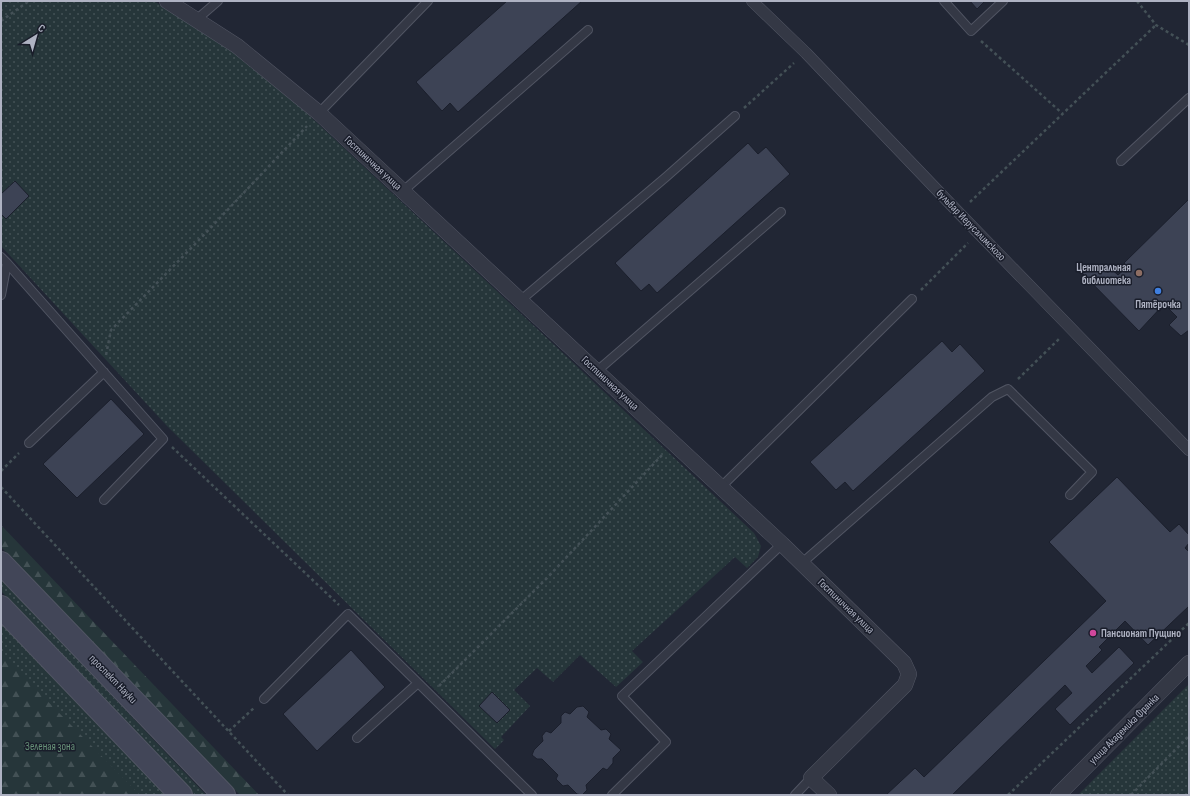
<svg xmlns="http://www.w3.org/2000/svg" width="1190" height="796" viewBox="0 0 1190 796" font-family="'Sofia Sans Condensed',sans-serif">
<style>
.grass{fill:url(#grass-dots)}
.forest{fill:url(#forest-firs)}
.building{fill:#3d4355;stroke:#1b1f2c}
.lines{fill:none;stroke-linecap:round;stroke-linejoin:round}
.service-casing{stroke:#515563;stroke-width:10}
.pedestrian-casing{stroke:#515563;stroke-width:12}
.minor-casing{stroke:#515563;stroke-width:16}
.secondary-casing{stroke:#515563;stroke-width:24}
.path{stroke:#445157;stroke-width:2.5;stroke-dasharray:3 3;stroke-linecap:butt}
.service{stroke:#343845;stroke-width:8}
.pedestrian{stroke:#343845;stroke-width:11}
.minor{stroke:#343845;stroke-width:15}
.secondary{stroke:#424658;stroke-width:22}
.education-dot{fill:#8d6e63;stroke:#191d2a;stroke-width:1.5}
.shop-dot{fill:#3f7fe0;stroke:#191d2a;stroke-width:1.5}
.hotel-dot{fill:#d1479c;stroke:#191d2a;stroke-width:1.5}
.labels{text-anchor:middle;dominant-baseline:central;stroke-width:3;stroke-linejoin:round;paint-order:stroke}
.street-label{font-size:11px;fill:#aeb2c2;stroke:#191d2a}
.poi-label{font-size:11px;font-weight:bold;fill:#aeb2c2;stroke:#191d2a;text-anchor:end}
.park-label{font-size:11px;fill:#679178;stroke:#191d2a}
</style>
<defs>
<pattern id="grass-dots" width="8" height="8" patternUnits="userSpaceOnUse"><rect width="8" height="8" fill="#26363a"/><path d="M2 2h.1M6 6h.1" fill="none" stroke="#435155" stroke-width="1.8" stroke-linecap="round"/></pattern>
<pattern id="forest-firs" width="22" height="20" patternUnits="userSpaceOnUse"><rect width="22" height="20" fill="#26363a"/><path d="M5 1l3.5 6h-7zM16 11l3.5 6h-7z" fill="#435155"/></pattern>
</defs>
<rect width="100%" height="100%" fill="#212634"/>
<!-- grass -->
<path class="grass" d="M1 1H154L232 51 299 106 500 294 754 533 761 546 758 557 747 568 735 557 632 651 643 662 616 687 580 655 553 682 537 668 514 690 530 706 501 737 504 740 495 749 167 426 1 246Z
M1 579 206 795H195L1 591Z
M1 622 166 795H1Z
M1189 684V795H1078Z"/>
<!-- forest -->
<path class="forest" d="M1 525 259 795H240L1 547Z
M1 654 140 795H1Z"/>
<!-- building -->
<path class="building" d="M507 1H582L458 112 450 103 442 111 416 82Z
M970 1H985L977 9Z
M748 143 758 154 766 147 790 174 657 293 649 284 641 291 615 263Z
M15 181 29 196 6 219 1 214V194Z
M1189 199V330L1181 336 1169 325 1177 317 1164 304 1139 331 1082 273 1108 266 1118 275 1127 267 1124 263Z
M942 341 952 352 960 344 985 371 853 491 845 482 836 490 810 462Z
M111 399 144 434 77 498 43 464Z
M1117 477 1170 532 1179 524 1189 535V543L1185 548 1189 552V606L1148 645 1125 621 1099 647 1102 650 1086 666 1092 673 1119 647 1134 663 1070 725 1055 709 1072 693 1065 685 952 795H886L915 768 924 777 1106 601 1049 542Z
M351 650 385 687 317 751 283 714Z
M492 692 510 710 497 723 479 706Z
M583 706 589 712 587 717 601 730 606 729 611 734 609 739 621 750 613 758V763L607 770 603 768 586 785 587 790 582 795 577 794 568 785 563 786 556 779 558 775 542 759H537L532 755 534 750 543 741 542 736 546 731 551 733 561 723V716L565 712 570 714 577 707Z"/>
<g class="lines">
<defs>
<path id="service" d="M944 1 971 31 1003 1
M196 20 218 1
M319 113 428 1
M1121 161 1189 98
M403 191 588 30
M1 257 7 263 1 295
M7 263 163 439 104 500
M521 300 666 177 735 116
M597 371 781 212
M29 443 104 372
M721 487 912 299
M802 563 992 397 1008 389 1092 472 1070 495
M264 699 348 614 532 795
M357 738 418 683
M612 795 666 742 622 696 782 544
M795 795 811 778"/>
<path id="pedestrian" d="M752 1 806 53 959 213 1189 450"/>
<path id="minor" d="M167 1 237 46 319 113 782 544 904 663 909 674 905 685 811 778 829 795
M1058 795 1189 663"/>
<path id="secondary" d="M1 563 224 795
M1 607 181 795"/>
</defs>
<!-- service casing -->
<use href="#service" class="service-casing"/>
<!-- pedestrian casing -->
<use href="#pedestrian" class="pedestrian-casing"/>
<!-- minor casing -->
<use href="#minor" class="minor-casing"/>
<!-- secondary casing -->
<use href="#secondary" class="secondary-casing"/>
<!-- path -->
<path class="path" d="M1137 1 1156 25 1189 45
M1 21 29 1
M981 41 1063 114
M744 108 794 63
M970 202 1156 25
M921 290 968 243
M106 355 111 330 200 239 307 126
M1018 379 1060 338
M172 447 339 605
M1 471 19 453
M1 487 288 795
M439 686 548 577 662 455
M229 731 255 707
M1008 795 1189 623
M1131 795 1189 736"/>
<!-- service -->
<use href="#service" class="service"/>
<!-- pedestrian -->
<use href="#pedestrian" class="pedestrian"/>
<!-- minor -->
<use href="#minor" class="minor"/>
<!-- secondary -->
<use href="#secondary" class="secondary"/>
</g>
<!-- markers -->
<circle class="education-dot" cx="1139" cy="273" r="4"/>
<circle class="shop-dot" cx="1158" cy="291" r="4"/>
<circle class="hotel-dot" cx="1093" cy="633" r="4"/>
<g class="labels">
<!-- street labels -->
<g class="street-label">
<text transform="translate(373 163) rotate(43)">Гостиничная улица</text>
<text transform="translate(971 225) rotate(46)">бульвар Иерусалимского</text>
<text transform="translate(610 383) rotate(43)">Гостиничная улица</text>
<text transform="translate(846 606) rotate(44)">Гостиничная улица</text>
<text transform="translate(113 679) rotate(46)">проспект Науки</text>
<text transform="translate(1124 729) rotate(-45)">улица Академика Франка</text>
</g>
<!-- poi labels -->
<g class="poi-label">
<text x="1131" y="267">Центральная<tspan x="1131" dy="13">библиотека</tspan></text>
<text x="1158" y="304" text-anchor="middle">Пятёрочка</text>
<text x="1101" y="633" text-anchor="start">Пансионат Пущино</text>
</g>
<!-- park labels -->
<g class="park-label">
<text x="50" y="746">Зеленая зона</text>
</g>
</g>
<!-- border -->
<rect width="1190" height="796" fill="none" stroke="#aeb2c2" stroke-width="4"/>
<!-- north arrow -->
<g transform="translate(36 36) rotate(37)" stroke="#191d2a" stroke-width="3" paint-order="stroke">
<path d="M0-3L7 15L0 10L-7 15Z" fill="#aeb2c2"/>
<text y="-6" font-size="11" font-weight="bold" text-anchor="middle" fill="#aeb2c2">С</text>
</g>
</svg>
